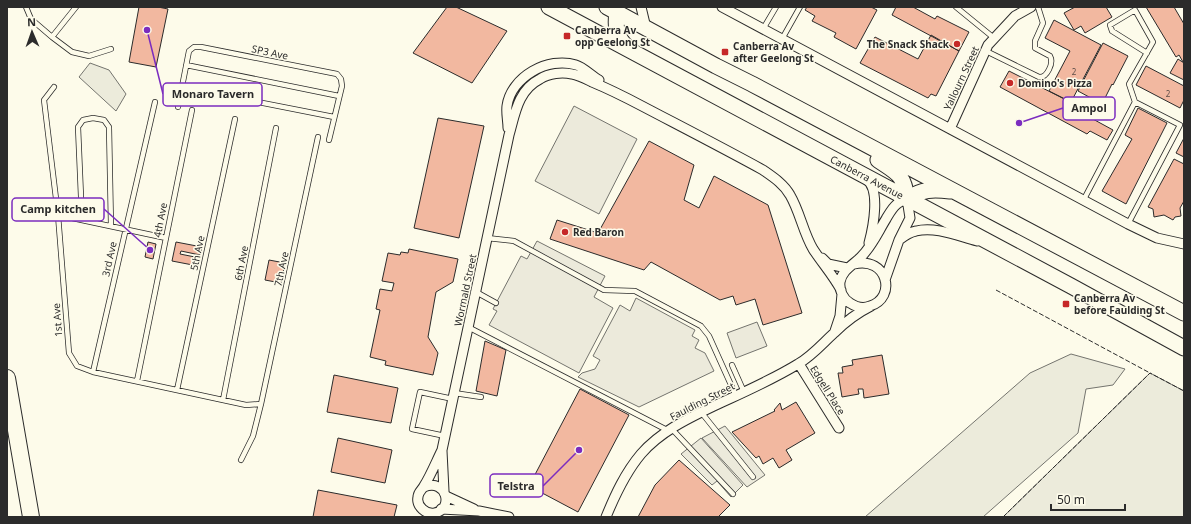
<svg xmlns="http://www.w3.org/2000/svg" width="1191" height="524" viewBox="0 0 1191 524" font-family="'Noto Sans',sans-serif">
<style>
.green{fill:#ecebdb;stroke:#74746e}
.parking{fill:#eceadb;stroke:#74746e}
.building{fill:#f2b8a0;stroke:#2b2b2b}
.lines{fill:none;stroke-linecap:round;stroke-linejoin:round}
.service-casing{stroke:#2b2b2b;stroke-width:6}
.minor-casing{stroke:#2b2b2b;stroke-width:11}
.trunk-casing{stroke:#2b2b2b;stroke-width:17}
.motorway-casing{stroke:#2b2b2b;stroke-width:18}
.service{stroke:#fdfbea;stroke-width:4.5}
.minor{stroke:#fdfbea;stroke-width:9}
.trunk{stroke:#fdfbea;stroke-width:15}
.motorway{stroke:#fdfbea;stroke-width:16}
.fence{stroke:#2b2b2b;stroke-width:1;stroke-dasharray:5 2;stroke-linecap:butt}
.poi-dot{fill:#c62828;stroke:#fdfbea;stroke-width:1.5}
.labels{text-anchor:middle;dominant-baseline:central;stroke-width:3;stroke-linejoin:round;paint-order:stroke}
.number-label{font-size:8px;fill:#5d4e48}
.poi-label{font-size:10px;font-weight:bold;fill:#2b2b2b;stroke:#fdfbea;text-anchor:start}
.street-label{font-size:10px;fill:#2b2b2b;stroke:#fdfbea}
.leader{fill:none;stroke:#7b2cbf;stroke-width:1.5}
.callout-dot{fill:#7b2cbf;stroke:#fdfbea;stroke-width:1.5}
.callout{fill:#fdfbea;stroke:#7b2cbf;stroke-width:1.5}
.callout-label{font-size:11px;text-anchor:middle;font-weight:bold;fill:#2b2b2b}
</style>
<rect width="100%" height="100%" fill="#fdfbea"/>
<!-- green -->
<path class="green" d="M90 63 109 70 126 94 116 111 79 77Z
M1071 354 1125 369 1113 385 1086 389 1078 433 983 517H865L1030 373Z
M1150 373 1184 391V517H1003Z"/>
<!-- parking -->
<path class="parking" d="M574 106 637 139 599 214 535 181Z
M537 241 605 276 594 297 613 308 579 373 489 325 497 311 493 309 521 256 527 259Z
M636 298 695 330 692 336 699 340 695 348 705 353 714 371 639 407 578 377 582 373 595 369 600 360 593 356 620 305 630 311Z
M757 322 767 346 736 358 727 333Z
M725 426 765 475 747 487 702 438Z
M701 438 743 485 731 497 717 481 712 485 681 454Z"/>
<!-- building -->
<path class="building" d="M139 7H158L168 9 156 67 129 62Z
M447 7H456L507 31 472 83 413 53Z
M807 7H871L877 10 856 49 834 37 836 33 812 21 815 16 805 10Z
M896 7H913L935 19 937 16 969 32 959 51 892 15Z
M1075 7H1106L1112 17 1085 33 1081 26 1074 30 1064 13Z
M1146 7H1174L1184 24V61L1183 62 1179 55 1176 57Z
M1054 20 1101 45 1071 102 1049 91 1070 51 1045 38Z
M931 35 959 51 936 96 931 94 928 98 860 63 875 37 918 59Z
M1103 43 1128 56 1113 85 1112 84 1102 104 1078 91Z
M1178 59 1184 63V80L1170 73Z
M1146 66 1184 86V100L1180 108 1136 85Z
M1009 71 1082 108 1080 112 1113 130 1107 140 1090 131 1087 134 1000 87Z
M1138 108 1167 123 1126 204 1102 191 1132 139 1125 135Z
M438 118 484 126 459 238 414 228Z
M1184 138V157L1176 153Z
M649 141 694 165 684 200 699 208 714 176 768 205 802 313 763 325 755 299 736 305 733 296 720 300 651 262 644 270 550 239 557 220 598 233Z
M1174 159 1184 164V201L1180 208 1181 216 1175 217 1173 220 1164 215 1154 217 1153 209 1148 207Z
M148 242 156 244 153 259 145 257Z
M176 242 202 247 200 255 181 251 180 254 200 258 198 266 172 261Z
M409 249 458 259 453 282 436 292 428 337 438 353 433 375 385 365 386 361 370 357 380 310 376 309 380 289 392 291 394 283 382 281 388 253 400 255 401 252 408 253Z
M269 260 285 263 281 283 265 280Z
M485 341 506 350 497 396 476 391Z
M882 355 889 394 864 398 863 389H858L859 394 842 397 838 373H843L842 367 853 365 852 360Z
M334 375 398 388 391 423 327 412Z
M580 389 629 415 578 512 529 486Z
M796 402 815 433 786 450 792 460 779 468 773 458 763 464 759 456 756 458 732 432 775 411 774 410 780 403 782 410Z
M338 438 392 450 385 483 331 472Z
M679 460 730 505 718 517H638L655 485Z
M318 490 397 505 394 517H313Z"/>
<g class="lines">
<defs>
<path id="service" d="M26 7 31 19 52 37 72 52 89 56 111 49
M956 7 994 38
M763 29 776 7
M52 37 76 7
M782 39 800 7
M986 51 1039 77C1047 78 1054 63 1050 56L1035 48V41L1043 23 1038 7
M186 65 339 96
M54 87 44 100 58 215 69 353 77 366 93 372 246 405 261 404
M182 87 334 117
M178 107 189 51 194 47H201L337 74 341 79 342 86 329 140
M1083 201 1135 102 1129 84 1153 42 1135 10 1110 25 1112 31 1147 53
M58 215 166 238
M82 220 78 127 83 120 93 118 104 120 109 127 111 226
M1128 224 1180 125 1135 102
M487 238 514 241 604 290 635 291 701 326 709 336 736 396
M476 292 496 303
M468 327 667 430
M732 365 744 392
M93 372 155 102
M137 381 192 110
M177 390 235 119
M454 393 481 397
M223 400 276 128
M701 412 753 477
M671 428 733 494
M445 436 412 429 420 392 453 399
M241 460 253 436 261 404 318 137"/>
<path id="minor" d="M641 7 646 28
M722 7 1128 224 1157 238 1184 244
M508 128C508 121 506 113 507 106 511 77 548 56 576 65 583 67 592 76 599 80
M950 129 988 45 1015 16 1031 7
M866 179C881 189 873 228 869 243
M899 240C904 236 910 232 916 231 935 226 958 236 977 241
M822 258 828 264 847 268
M854 264C888 256 897 298 870 306 863 309 856 307 850 303 843 299 839 290 840 282 842 270 853 265 861 257 872 246 878 232 886 219 889 214 892 208 897 204 900 201 904 200 907 199L910 218 899 240 885 280
M835 331 840 316 842 294
M799 364 839 428
M442 451 444 491
M424 487C447 478 454 509 435 513 426 515 416 506 418 497 418 492 422 490 424 486 431 475 436 462 442 450L509 135C515 114 518 90 540 79 549 73 562 72 572 74 579 75 586 79 592 82 609 89 625 97 642 106 682 127 723 148 763 170 773 177 784 184 790 195 800 212 803 232 813 249 822 263 833 275 841 290
M446 496 474 509
M441 509 479 511 509 517
M606 517C615 495 625 473 641 454 661 431 689 418 716 405 744 392 772 380 798 364 812 356 822 344 834 333 845 322 857 313 871 306"/>
<path id="trunk" d="M549 7 1071 286 1184 348
M607 7 716 66 752 84 1184 313
M617 12C615 26 616 37 627 47
M878 160C897 173 904 174 907 199
M907 199C922 189 933 189 950 191"/>
<path id="motorway" d="M7 378 31 517"/>
</defs>
<!-- service casing -->
<use href="#service" class="service-casing"/>
<!-- minor casing -->
<use href="#minor" class="minor-casing"/>
<!-- trunk casing -->
<use href="#trunk" class="trunk-casing"/>
<!-- motorway casing -->
<use href="#motorway" class="motorway-casing"/>
<!-- service -->
<use href="#service" class="service"/>
<!-- minor -->
<use href="#minor" class="minor"/>
<!-- trunk -->
<use href="#trunk" class="trunk"/>
<!-- motorway -->
<use href="#motorway" class="motorway"/>
<!-- fence -->
<path class="fence" d="M996 290 1150 373
M1003 517 1150 373 1184 391"/>
</g>
<!-- markers -->
<g class="poi-dot">
<rect x="563" y="32" width="8" height="8" rx="2"/>
<circle cx="957" cy="44" r="4"/>
<rect x="721" y="48" width="8" height="8" rx="2"/>
<circle cx="1010" cy="83" r="4"/>
<circle cx="565" cy="232" r="4"/>
<rect x="1062" y="300" width="8" height="8" rx="2"/>
</g>
<g class="labels">
<!-- number labels -->
<g class="number-label">
<text x="1074" y="71">2</text>
<text x="1168" y="93">2</text>
</g>
<!-- poi labels -->
<g class="poi-label">
<text x="575" y="30">Canberra Av<tspan x="575" dy="12">opp Geelong St</tspan></text>
<text x="949" y="44" text-anchor="end">The Snack Shack</text>
<text x="733" y="46">Canberra Av<tspan x="733" dy="12">after Geelong St</tspan></text>
<text x="1018" y="83">Domino's Pizza</text>
<text x="573" y="232">Red Baron</text>
<text x="1074" y="298">Canberra Av<tspan x="1074" dy="12">before Faulding St</tspan></text>
</g>
<!-- street labels -->
<g class="street-label">
<text transform="translate(270 52) rotate(12)">SP3 Ave</text>
<text transform="translate(961 78) rotate(-65)">Yallourn Street</text>
<text transform="translate(867 177) rotate(28)">Canberra Avenue</text>
<text transform="translate(160 220) rotate(-79)">4th Ave</text>
<text transform="translate(197 253) rotate(-78)">5th Ave</text>
<text transform="translate(109 259) rotate(-77)">3rd Ave</text>
<text transform="translate(241 263) rotate(-79)">6th Ave</text>
<text transform="translate(281 269) rotate(-78)">7th Ave</text>
<text transform="translate(465 290) rotate(-78)">Wormald Street</text>
<text transform="translate(57 320) rotate(-94)">1st Ave</text>
<text transform="translate(828 390) rotate(58)">Edgell Place</text>
<text transform="translate(702 401) rotate(-27)">Faulding Street</text>
</g>
</g>
<!-- callouts -->
<path class="leader" d="M147 30L163 94M1019 123L1063 108M150 250L104 209M579 450L543 486"/>
<g class="callout-dot">
<circle cx="147" cy="30" r="4"/>
<circle cx="1019" cy="123" r="4"/>
<circle cx="150" cy="250" r="4"/>
<circle cx="579" cy="450" r="4"/>
</g>
<g class="callout">
<rect x="163" y="83" width="99" height="23" rx="4"/>
<rect x="1063" y="97" width="52" height="23" rx="4"/>
<rect x="12" y="198" width="92" height="23" rx="4"/>
<rect x="490" y="474" width="53" height="23" rx="4"/>
</g>
<g class="callout-label">
<text x="213" y="98">Monaro Tavern</text>
<text x="1089" y="112">Ampol</text>
<text x="58" y="213">Camp kitchen</text>
<text x="516" y="490">Telstra</text>
</g>
<!-- border -->
<rect width="1191" height="524" fill="none" stroke="#2b2b2b" stroke-width="16"/>
<!-- north arrow -->
<g transform="translate(32 32) rotate(358)" stroke="#fdfbea" stroke-width="3" paint-order="stroke">
<path d="M0-3L7 15L0 10L-7 15Z" fill="#2b2b2b"/>
<text y="-6" font-size="11" font-weight="bold" text-anchor="middle" fill="#2b2b2b">N</text>
</g>
<!-- scale -->
<path d="M1051 504v6h74v-6" fill="none" stroke="#2b2b2b" stroke-width="2"/>
<text x="1057" y="504" font-size="12" fill="#2b2b2b" stroke="#fdfbea" stroke-width="3" paint-order="stroke">50 m</text>
</svg>
